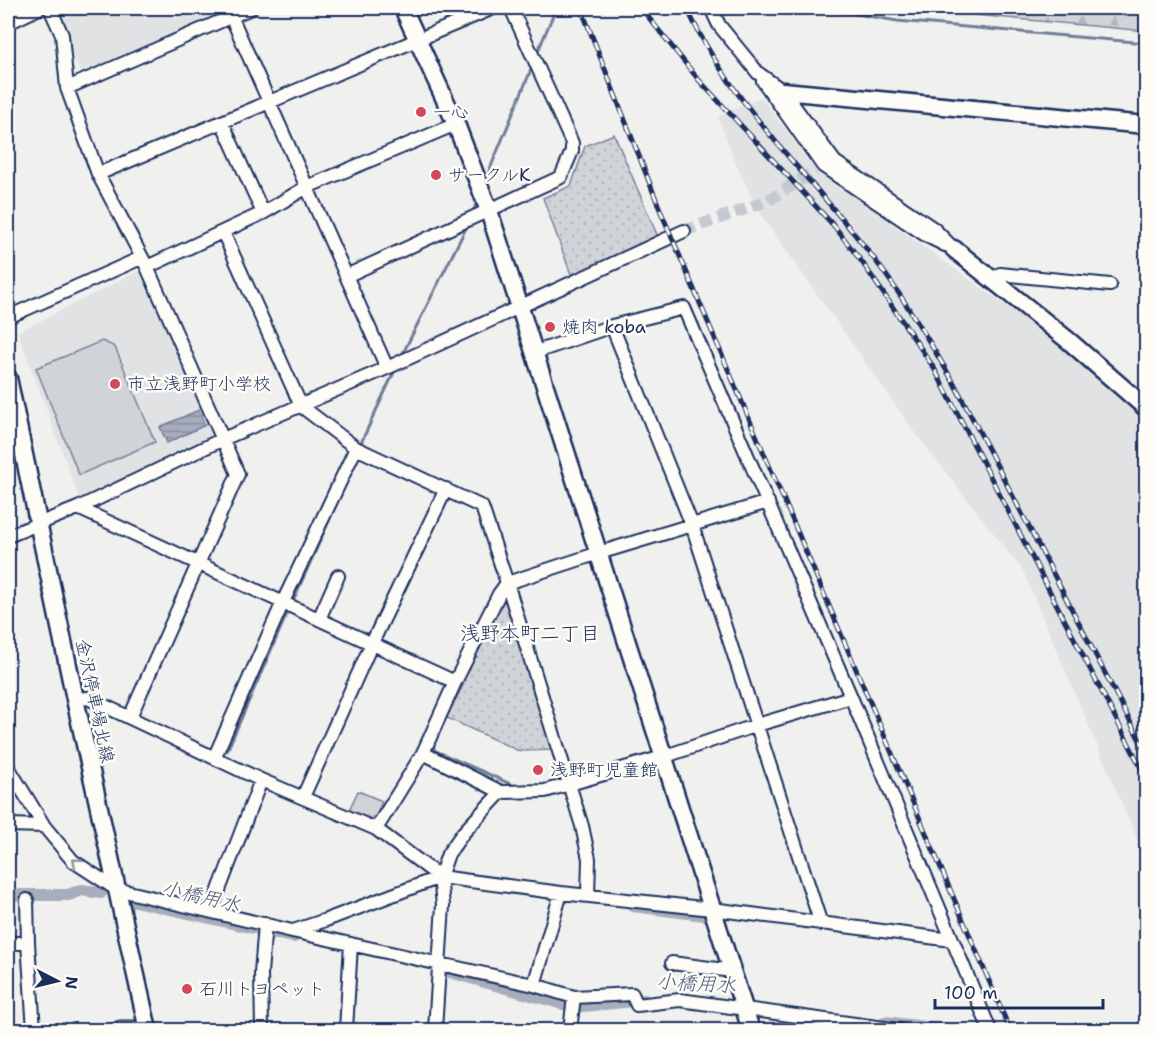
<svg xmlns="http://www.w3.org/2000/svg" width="1154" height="1038" viewBox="0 0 1154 1038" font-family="'Shantell Sans','Klee One',sans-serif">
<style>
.built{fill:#e0e2e3}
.grass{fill:url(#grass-tufts);stroke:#76819b;stroke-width:1.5}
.forest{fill:url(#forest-firs);stroke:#76819b;stroke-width:1.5}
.park{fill:url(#park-dots);stroke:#76819b;stroke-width:1.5}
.garden{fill:#d0d3d8;stroke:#76819b;stroke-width:1.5}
.water{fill:url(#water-rules);stroke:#6f7b97;stroke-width:1.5}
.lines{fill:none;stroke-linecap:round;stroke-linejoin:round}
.stream{stroke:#6f7b97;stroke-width:3}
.canal{stroke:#a7adbd;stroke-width:12}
.street-tunnel{stroke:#c5c9d1;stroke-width:12;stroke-dasharray:12 6;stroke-linecap:butt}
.street-casing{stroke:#1b2f5e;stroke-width:16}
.secondary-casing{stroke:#1b2f5e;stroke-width:21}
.street{stroke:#fdfcf7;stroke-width:12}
.secondary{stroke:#fdfcf7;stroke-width:16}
.rail-casing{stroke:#1b2f5e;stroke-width:5}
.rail{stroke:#fdfcf7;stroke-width:3;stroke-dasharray:9;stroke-linecap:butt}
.oneway{stroke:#8c96aa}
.poi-dot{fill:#d1495b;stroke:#fdfcf7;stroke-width:2}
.labels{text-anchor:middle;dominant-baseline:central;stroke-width:5;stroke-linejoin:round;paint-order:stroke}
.poi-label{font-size:18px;fill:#1b2f5e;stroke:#fdfcf7;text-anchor:start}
.street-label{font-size:18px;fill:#1b2f5e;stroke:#fdfcf7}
.neighbourhood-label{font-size:20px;fill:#1b2f5e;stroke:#fdfcf7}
.water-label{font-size:20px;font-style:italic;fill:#4c5b7f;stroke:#fdfcf7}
</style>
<defs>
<pattern id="grass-tufts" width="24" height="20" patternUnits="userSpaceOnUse" patternTransform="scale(1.5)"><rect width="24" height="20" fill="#d0d3d8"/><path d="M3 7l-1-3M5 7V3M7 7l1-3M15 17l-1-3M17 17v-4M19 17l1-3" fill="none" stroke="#b2b5bc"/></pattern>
<pattern id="forest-firs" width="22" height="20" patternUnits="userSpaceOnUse" patternTransform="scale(1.5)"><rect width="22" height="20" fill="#d0d3d8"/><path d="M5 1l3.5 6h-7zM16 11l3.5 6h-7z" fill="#b2b5bc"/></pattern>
<pattern id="park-dots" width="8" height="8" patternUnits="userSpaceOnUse" patternTransform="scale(1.5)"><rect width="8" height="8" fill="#d0d3d8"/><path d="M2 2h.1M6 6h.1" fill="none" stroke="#b2b5bc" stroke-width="1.8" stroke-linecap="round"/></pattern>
<pattern id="water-rules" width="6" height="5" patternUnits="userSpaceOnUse" patternTransform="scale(1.5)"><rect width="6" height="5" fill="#a7adbd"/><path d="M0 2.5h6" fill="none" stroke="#878d9d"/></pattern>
</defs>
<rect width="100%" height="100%" fill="#f0f0ee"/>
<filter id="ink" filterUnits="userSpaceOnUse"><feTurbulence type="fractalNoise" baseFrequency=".0167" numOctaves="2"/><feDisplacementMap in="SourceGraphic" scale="12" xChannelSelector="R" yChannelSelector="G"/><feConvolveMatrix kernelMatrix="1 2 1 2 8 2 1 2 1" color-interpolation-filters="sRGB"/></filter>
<g filter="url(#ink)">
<!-- built -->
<path class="built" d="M55 8H234L80 73Z
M761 97 821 177 825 176 1005 305 1016 307 1146 415V860L1023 571 916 434 759 212 737 166 718 117Z
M141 270 217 437 79 498 18 332Z"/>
<!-- grass -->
<path class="grass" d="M358 791 382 801 375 819 369 821 348 812Z"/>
<!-- forest -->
<path class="forest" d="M901 8H1012L1018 10 1090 12 1100 8H1146V31Z"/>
<!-- park -->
<path class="park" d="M614 134 658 237 572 277 543 198 571 186 585 146Z
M503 599 508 600 555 750 519 751 445 717Z"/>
<!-- garden -->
<path class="garden" d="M102 341 115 347 155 442 79 475 36 368Z"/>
<!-- water -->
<path class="water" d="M199 410 205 425 167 443 160 427Z"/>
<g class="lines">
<!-- stream -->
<path class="stream" d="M748 8 851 13 897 21 1146 43
M536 56 556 8
M485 181 533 65
M472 215 478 198
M401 357 467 226
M359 447 396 368
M292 603 342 492
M448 712 463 684
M434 742V750L517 787
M227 751 289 609"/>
<!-- canal -->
<path class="canal" d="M8 895H68L82 890 101 893
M135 901 258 929
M633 906 704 915
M269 932 294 937
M446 971 574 1007 644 1000
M885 1022 949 1030"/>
<!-- street-tunnel -->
<path class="street-tunnel" d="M684 231 767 201 815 171"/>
<defs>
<path id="street" d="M50 8 62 35 67 88 98 174 147 267 238 474 130 717
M711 8 719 25 758 73 783 91 835 162 934 229 954 249
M231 16 387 368
M8 23 39 8
M763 81 823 166 927 236 945 245
M67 88 251 8
M222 122 263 213
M98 174 493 8
M223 232 301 406 356 448 482 507 507 583 582 826 589 859 588 895
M147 267 263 213 307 187 456 124
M346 276 561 177 572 151V143L511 8
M992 280 1000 274 1110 285
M8 317 141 258
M612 326 692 525 821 924
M536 352 612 326 684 308 851 697 990 1030
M78 508 455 682
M8 536 78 508 223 439 387 368 684 231
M319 619 338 576
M75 699 88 698 261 780 376 829 440 877 561 893 712 909 952 940
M423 753 501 792 545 791 663 757 757 725 851 697
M215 756 283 602 356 448
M8 767 44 826 73 861 116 889 292 931 534 985 574 997 632 994 637 1005 680 1000 899 1030
M303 797 372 643 446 489
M8 825 44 826
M376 829 423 753 455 682 499 594 507 583 599 553 768 502
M27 900 28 943 34 1030
M211 911 261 780
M293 931 326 920 440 877 448 854 463 833 501 792
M8 943H28
M672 963 732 971
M534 985 561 893
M262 1030 261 973 265 924
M346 1030 351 944
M435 1030 443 905 440 877
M570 1030 574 997"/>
<path id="secondary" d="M403 8 456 124 489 211 751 1030
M783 91 1146 125
M954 249 1069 341 1146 408
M8 378 75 699 148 1030
M120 1030H149"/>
</defs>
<!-- street casing -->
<use href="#street" class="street-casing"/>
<!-- secondary casing -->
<use href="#secondary" class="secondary-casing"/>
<!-- street -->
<use href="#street" class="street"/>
<!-- secondary -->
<use href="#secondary" class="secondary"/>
<defs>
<path id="rail" d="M581 8 661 212 1010 1030
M641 8 698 79 835 227 862 262 934 368 1146 777
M687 8C730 104 809 174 872 256 903 296 928 340 954 383L1146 752"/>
</defs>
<!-- rail casing -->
<use href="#rail" class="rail-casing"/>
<!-- rail -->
<use href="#rail" class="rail"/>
</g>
<!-- one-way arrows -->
<defs><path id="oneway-chevron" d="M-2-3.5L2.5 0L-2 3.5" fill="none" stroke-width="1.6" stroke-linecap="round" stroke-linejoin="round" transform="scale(1.5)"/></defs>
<use class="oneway" href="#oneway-chevron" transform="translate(76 862) rotate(-141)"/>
</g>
<!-- markers -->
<g class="poi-dot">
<circle cx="421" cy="112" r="6"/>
<circle cx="436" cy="175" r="6"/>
<circle cx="550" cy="327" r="6"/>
<circle cx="115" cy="384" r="6"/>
<circle cx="538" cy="770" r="6"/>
<circle cx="187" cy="989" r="6"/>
</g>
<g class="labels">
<!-- poi labels -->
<g class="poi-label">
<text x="433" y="112">一心</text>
<text x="448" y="175">サークルK</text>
<text x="562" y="327">焼肉 koba</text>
<text x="127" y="384">市立浅野町小学校</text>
<text x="550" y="770">浅野町児童館</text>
<text x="199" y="989">石川トヨペット</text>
</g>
<!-- street labels -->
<g class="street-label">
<text transform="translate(95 701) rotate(78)">金沢停車場北線</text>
</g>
<!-- neighbourhood labels -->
<g class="neighbourhood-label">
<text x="530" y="633">浅野本町二丁目</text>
</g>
<!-- water labels -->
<g class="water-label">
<text transform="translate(201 896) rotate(13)">小橋用水</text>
<text transform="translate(696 983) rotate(3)">小橋用水</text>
</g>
</g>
<!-- margin -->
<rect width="1154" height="1038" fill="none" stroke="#fdfcf7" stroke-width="30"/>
<rect x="15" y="15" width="1124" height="1008" fill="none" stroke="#1b2f5e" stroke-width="2" filter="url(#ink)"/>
<!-- north arrow -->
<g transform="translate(57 981) rotate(97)" stroke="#fdfcf7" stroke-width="4.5" paint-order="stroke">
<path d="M0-4.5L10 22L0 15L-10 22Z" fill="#1b2f5e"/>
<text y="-9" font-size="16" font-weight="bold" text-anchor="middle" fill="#1b2f5e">N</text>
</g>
<!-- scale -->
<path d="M935 999v9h168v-9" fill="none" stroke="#1b2f5e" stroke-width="3"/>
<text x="944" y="999" font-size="18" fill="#1b2f5e" stroke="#fdfcf7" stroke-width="4.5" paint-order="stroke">100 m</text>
</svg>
